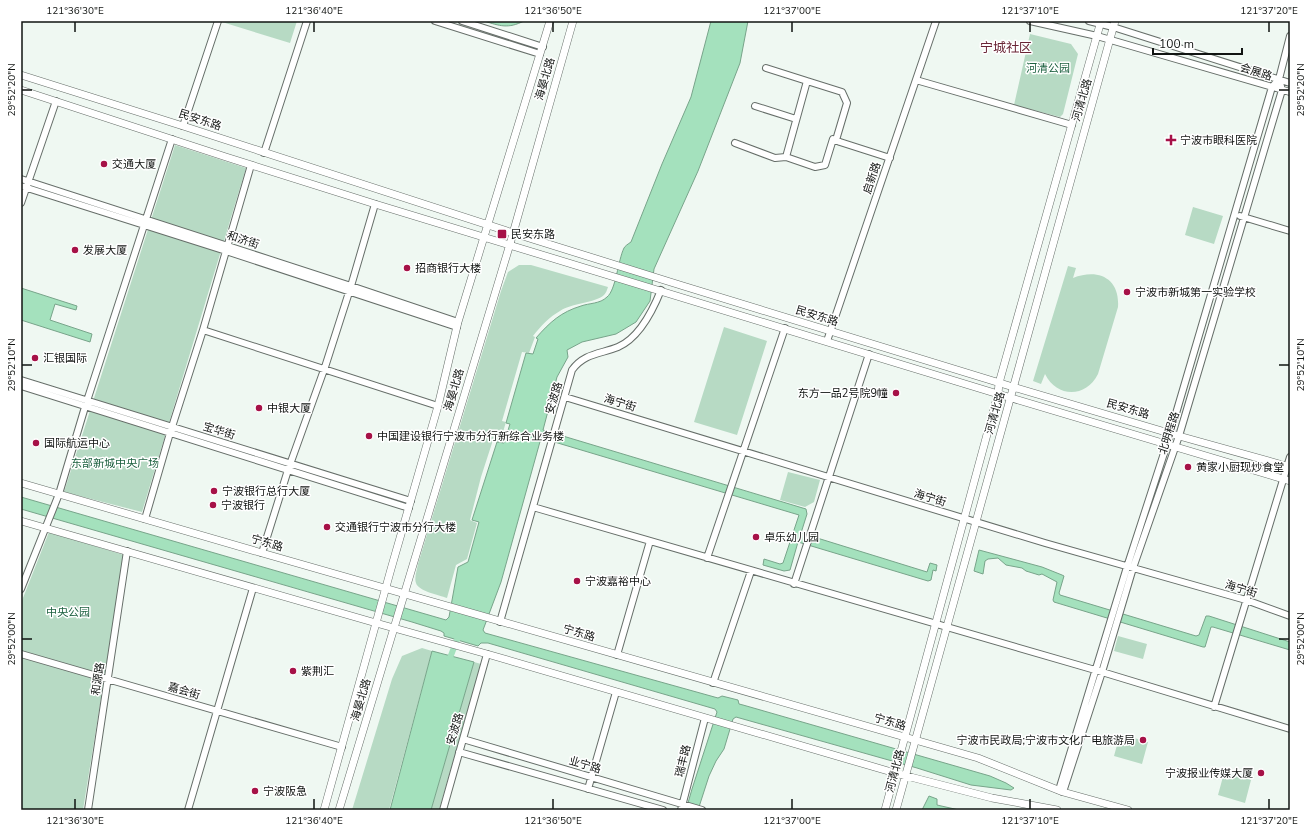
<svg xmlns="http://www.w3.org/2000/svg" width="1311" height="831" viewBox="0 0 1311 831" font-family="'Nunito Sans','Noto Sans SC',sans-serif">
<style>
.green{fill:#b7dac4}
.water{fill:#a4e1bd;stroke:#78a48a}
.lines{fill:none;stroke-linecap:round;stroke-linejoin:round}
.canal{stroke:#a4e1bd;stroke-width:6}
.minor-casing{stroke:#666e69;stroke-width:8}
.major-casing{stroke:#666e69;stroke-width:8}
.minor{stroke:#fff;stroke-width:6}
.major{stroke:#fff;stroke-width:7}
.ticks{fill:none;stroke:#111412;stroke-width:1.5}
.poi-dot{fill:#a61147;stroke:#fff;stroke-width:1.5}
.labels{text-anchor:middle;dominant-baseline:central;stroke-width:3;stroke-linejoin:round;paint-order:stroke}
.park-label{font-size:11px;fill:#1d6140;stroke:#fff}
.street-label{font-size:11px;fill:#111412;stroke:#fff}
.poi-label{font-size:11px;fill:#111412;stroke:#fff;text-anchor:start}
.quarter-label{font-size:13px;fill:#692435;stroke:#fff}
.neatline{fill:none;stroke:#111412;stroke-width:1.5}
.ticks-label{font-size:10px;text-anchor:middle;fill:#111412}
</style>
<rect width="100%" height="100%" fill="#eff8f2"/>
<!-- green -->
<path class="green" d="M223 21H297L290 43 222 22Z
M1030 34 1071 44 1078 54 1063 114 1060 117 1014 105Z
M175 145 246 168 142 512 64 492Z
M1193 207 1223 216 1214 244 1185 235Z
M519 265H531L608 287C607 290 606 293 604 295 595 303 572 303 560 311 549 317 541 326 533 336L535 337 529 353 522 352 502 421 506 422 500 442 493 440 481 477 470 520 477 523 467 559 456 565 447 598C439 595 418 591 416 583 414 578 417 570 418 564L501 291 508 272Z
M1068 266 1076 268 1073 278C1098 268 1120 278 1118 307L1098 374C1086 398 1057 398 1045 374L1041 384 1033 381Z
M724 327 767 341 737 435 694 422Z
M788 472 820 480 814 502 805 507 780 500Z
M49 532 124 555 83 810H21V603Z
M1118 636 1147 644 1143 659 1114 651Z
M422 648 432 651 389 810H352L392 679 402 656Z
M474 662 481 664 439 810H431Z
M1120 734 1148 742 1142 764 1114 756Z
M1224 773 1251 780 1245 803 1218 795Z"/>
<!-- water -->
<path class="water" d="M484 21H524C508 29 500 26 484 21Z
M711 21H748L740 63 698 171 654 269 650 301 636 322 616 334 582 342 567 350 568 357 557 377 543 430 806 509 807 514 801 533 927 572 930 563 937 565 936 571 933 570 931 580 928 581 798 542 790 570 784 571 763 565 764 559 780 564 783 563 799 515 541 438 501 582 483 630 485 633 718 698 722 696 738 700 739 704 743 705 990 776 1006 783 1014 788 1011 790 971 785 917 768 736 717 733 719 724 749 716 761 709 776 698 810H686L692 789 716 715 717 712 715 709 488 643H481L478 646 444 636V633L441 631 412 622 21 509V497L446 620 449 617 458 567 468 562 479 522 472 520 497 442 504 443 510 424 506 423 526 353 533 354 538 339 536 338C550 322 561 312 581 306 589 303 600 304 607 297 616 290 618 260 624 248 625 246 628 244 631 242L662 164 691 97Z
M21 288 77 306 76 310 55 304 50 320 92 334 90 342 21 320Z
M979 550 1042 567 1062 575 1064 576 1059 593 1060 595 1196 636 1199 635 1206 616H1209L1290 642V650L1213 627H1211L1205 647H1203L1054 602 1053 600 1057 582 1042 574 1039 575 1026 571 1022 568 1006 565 998 558 988 559 985 561 983 574 974 571Z
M432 651 474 662 431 810H390Z
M929 796 937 799V805L959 810H922Z"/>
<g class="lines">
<!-- canal -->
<path class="canal" d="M448 663 460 632"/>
<defs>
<path id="minor" d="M435 21 540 54
M462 21 543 47
M1030 21 1097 36 1290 92
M1089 21 1113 27 1290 83
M766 68 807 81
M916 80 1072 125
M755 106 796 119
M183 126 218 21
M836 140 847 103 842 92 807 81 786 157 815 167 825 165 833 139 840 142 890 158
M735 143 775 158 786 157
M264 153 307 21
M251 165 203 330 438 406
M21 179 351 286 458 322
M21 186 226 251 457 327
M21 203 56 101
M1240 216 1290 231
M827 341 936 21
M21 380 411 501
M21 386 409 508
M565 397 1045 543 1246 600 1290 616
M533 507 1102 672 1290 729
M145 519 170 433 203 330
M262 553 288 470 325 367 351 286 375 204
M707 558 785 328
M794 584 869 354
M21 589 59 494 85 407 172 139
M500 622 572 370C584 353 601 354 618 347 639 338 653 310 661 290
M21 654 342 747
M617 655 650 541
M713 683 751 571
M1214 707 1290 457
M463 739 702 810
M459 752 663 810
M588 789 616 692
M1059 790 1127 567 1167 444 1272 87 1279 79 1290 36
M1063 792 1102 672 1133 568 1179 436 1282 90 1279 79
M88 810 127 551
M188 810 253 588
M443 810 487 654
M681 810 705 718"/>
<path id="major" d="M21 75 183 126 513 233 680 285 1013 387 1179 436 1290 467
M21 90 226 157 375 204 998 394 1290 481
M21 483 262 553 978 758 1063 792 1128 810
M21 521 376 623 487 654 895 773 992 798 1057 810
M324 810 391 569 438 406 458 322 550 21
M339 810 510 244 573 21
M885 810 998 394 999 383 1101 21
M896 810 1115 21"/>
</defs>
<!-- minor casing -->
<use href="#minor" class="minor-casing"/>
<!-- major casing -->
<use href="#major" class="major-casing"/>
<!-- minor -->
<use href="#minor" class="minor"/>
<!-- major -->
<use href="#major" class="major"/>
</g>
<!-- ticks -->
<path class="ticks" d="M75 22V32M314 22V32M553 22V32M792 22V32M1030 22V32M1269 22V32M22 90H32M1279 90H1289M22 365H32M1279 365H1289M22 639H32M1279 639H1289M75 799V809M314 799V809M553 799V809M792 799V809M1030 799V809M1269 799V809"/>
<!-- markers -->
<g class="poi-dot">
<path d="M1169 134h4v4h4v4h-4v4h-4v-4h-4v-4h4z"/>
<circle cx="104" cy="164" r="4"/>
<rect x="497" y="229" width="10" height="10" rx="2"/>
<circle cx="75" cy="250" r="4"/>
<circle cx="407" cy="268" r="4"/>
<circle cx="1127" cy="292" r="4"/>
<circle cx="35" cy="358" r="4"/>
<circle cx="896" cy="393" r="4"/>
<circle cx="259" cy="408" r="4"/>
<circle cx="369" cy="436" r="4"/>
<circle cx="36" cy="443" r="4"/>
<circle cx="1188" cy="467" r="4"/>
<circle cx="214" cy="491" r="4"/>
<circle cx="213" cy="505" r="4"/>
<circle cx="327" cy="527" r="4"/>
<circle cx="756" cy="537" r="4"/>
<circle cx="577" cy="581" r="4"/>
<circle cx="293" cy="671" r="4"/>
<circle cx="1143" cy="740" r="4"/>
<circle cx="1261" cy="773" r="4"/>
<circle cx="255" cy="791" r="4"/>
</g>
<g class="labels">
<!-- park labels -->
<g class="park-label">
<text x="1048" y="68">河清公园</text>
<text x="115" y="463">东部新城中央广场</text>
<text x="68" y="612">中央公园</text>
</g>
<!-- street labels -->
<g class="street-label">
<text transform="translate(1256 72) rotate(17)">会展路</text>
<text transform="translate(545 79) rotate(-74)">海晏北路</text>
<text transform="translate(1082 100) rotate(-74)">河清北路</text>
<text transform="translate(200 120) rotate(18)">民安东路</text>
<text transform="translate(872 178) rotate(-71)">启新路</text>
<text transform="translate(243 240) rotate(18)">和济街</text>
<text transform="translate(817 316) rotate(17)">民安东路</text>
<text transform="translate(454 390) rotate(-73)">海晏北路</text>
<text transform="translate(554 398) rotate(-74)">安波路</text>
<text transform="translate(620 403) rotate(17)">海宁街</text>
<text transform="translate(1128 409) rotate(16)">民安东路</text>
<text transform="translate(995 413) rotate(-74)">河清北路</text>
<text transform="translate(219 431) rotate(17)">宝华街</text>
<text transform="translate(1169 433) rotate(-72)">北明程路</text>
<text transform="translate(930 498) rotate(17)">海宁街</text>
<text transform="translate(267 543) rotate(16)">宁东路</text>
<text transform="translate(1241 589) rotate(17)">海宁街</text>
<text transform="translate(579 633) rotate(16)">宁东路</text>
<text transform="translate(98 679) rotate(-81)">和源路</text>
<text transform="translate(184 691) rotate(16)">嘉会街</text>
<text transform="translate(361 700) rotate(-74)">海晏北路</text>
<text transform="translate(890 722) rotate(16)">宁东路</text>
<text transform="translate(455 729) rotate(-74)">安波路</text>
<text transform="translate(683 761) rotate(-76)">瑞丰路</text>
<text transform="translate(585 765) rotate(16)">业宁路</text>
<text transform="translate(895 771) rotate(-75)">河清北路</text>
</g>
<!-- poi labels -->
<g class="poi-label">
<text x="1180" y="140">宁波市眼科医院</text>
<text x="112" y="164">交通大厦</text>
<text x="511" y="234">民安东路</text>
<text x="83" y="250">发展大厦</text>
<text x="415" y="268">招商银行大楼</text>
<text x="1135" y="292">宁波市新城第一实验学校</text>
<text x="43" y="358">汇银国际</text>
<text x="888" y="393" text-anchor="end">东方一品2号院9幢</text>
<text x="267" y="408">中银大厦</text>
<text x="377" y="436">中国建设银行宁波市分行新综合业务楼</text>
<text x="44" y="443">国际航运中心</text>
<text x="1196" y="467">黄家小厨现炒食堂</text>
<text x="222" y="491">宁波银行总行大厦</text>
<text x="221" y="505">宁波银行</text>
<text x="335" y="527">交通银行宁波市分行大楼</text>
<text x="764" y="537">卓乐幼儿园</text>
<text x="585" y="581">宁波嘉裕中心</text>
<text x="301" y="671">紫荆汇</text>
<text x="1135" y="740" text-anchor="end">宁波市民政局;宁波市文化广电旅游局</text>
<text x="1253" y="773" text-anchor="end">宁波报业传媒大厦</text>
<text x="263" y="791">宁波阪急</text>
</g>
<!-- quarter labels -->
<g class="quarter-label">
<text x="1006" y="48">宁城社区</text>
</g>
</g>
<!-- border -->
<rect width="1311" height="831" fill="none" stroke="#ffffff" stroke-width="44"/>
<!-- scale -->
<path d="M1153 48v6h89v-6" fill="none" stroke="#111412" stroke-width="2"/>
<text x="1159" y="48" font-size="12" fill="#111412" stroke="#ffffff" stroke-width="3" paint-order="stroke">100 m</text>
<rect x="22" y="22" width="1267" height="787" class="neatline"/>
<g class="ticks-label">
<text x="75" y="14">121°36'30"E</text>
<text x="314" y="14">121°36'40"E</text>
<text x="553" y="14">121°36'50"E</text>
<text x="792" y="14">121°37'00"E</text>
<text x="1030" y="14">121°37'10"E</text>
<text x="1269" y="14">121°37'20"E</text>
<text transform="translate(11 90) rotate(-90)" y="4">29°52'20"N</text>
<text transform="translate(1300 90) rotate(-90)" y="4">29°52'20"N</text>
<text transform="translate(11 365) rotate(-90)" y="4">29°52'10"N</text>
<text transform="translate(1300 365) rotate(-90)" y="4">29°52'10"N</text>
<text transform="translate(11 639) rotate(-90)" y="4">29°52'00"N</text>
<text transform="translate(1300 639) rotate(-90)" y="4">29°52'00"N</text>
<text x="75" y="824">121°36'30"E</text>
<text x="314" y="824">121°36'40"E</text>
<text x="553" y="824">121°36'50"E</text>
<text x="792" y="824">121°37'00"E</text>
<text x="1030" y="824">121°37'10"E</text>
<text x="1269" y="824">121°37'20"E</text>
</g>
</svg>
